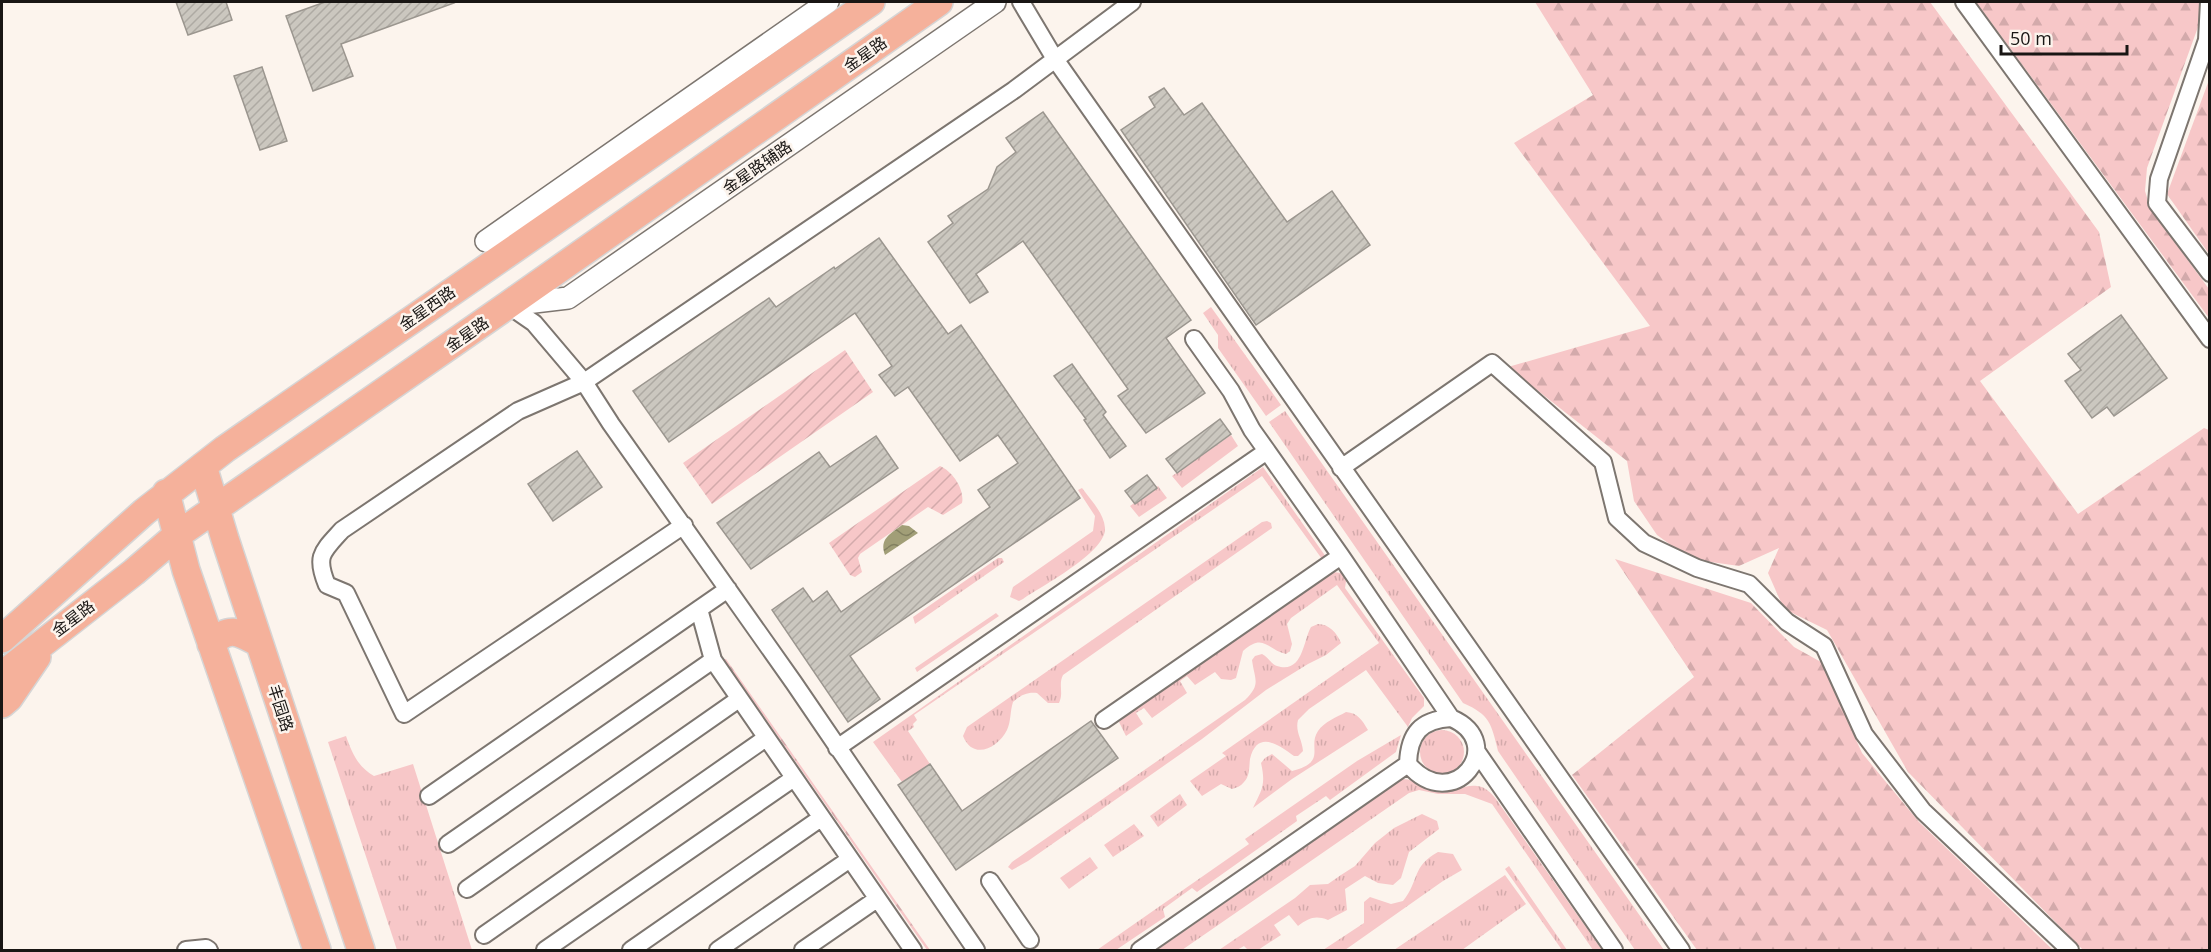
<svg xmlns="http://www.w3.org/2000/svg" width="2211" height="952" viewBox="0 0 2211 952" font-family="'Open Sans','Noto Sans SC',sans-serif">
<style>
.grass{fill:url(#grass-tufts)}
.forest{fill:url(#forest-firs)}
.garden{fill:url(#garden-furrows)}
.water{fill:url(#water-waves)}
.building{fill:url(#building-hatch);stroke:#9b968f;stroke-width:1.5}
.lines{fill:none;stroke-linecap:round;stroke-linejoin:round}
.minor-casing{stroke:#7d7670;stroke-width:20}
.tertiary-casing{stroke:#7d7670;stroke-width:24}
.primary-casing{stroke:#d6d5d5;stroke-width:30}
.minor{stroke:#fff;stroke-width:16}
.tertiary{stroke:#fff;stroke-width:21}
.primary{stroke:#f5b19b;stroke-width:27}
.labels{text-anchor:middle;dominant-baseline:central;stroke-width:5;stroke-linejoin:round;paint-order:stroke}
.street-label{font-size:16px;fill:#191614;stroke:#fcf4ed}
</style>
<defs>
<pattern id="grass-tufts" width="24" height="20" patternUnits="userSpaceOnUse" patternTransform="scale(1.5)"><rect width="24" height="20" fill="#f7c7c8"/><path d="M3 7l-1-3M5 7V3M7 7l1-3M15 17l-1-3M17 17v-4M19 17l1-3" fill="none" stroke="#d3aaab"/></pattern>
<pattern id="forest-firs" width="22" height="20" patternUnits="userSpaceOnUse" patternTransform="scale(1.5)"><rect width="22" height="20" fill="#f7c7c8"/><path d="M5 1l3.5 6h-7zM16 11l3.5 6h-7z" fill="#d3aaab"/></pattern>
<pattern id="garden-furrows" width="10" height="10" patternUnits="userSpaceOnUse" patternTransform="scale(1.5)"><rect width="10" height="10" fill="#f7c7c8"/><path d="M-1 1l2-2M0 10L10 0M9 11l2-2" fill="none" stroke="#d3aaab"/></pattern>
<pattern id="water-waves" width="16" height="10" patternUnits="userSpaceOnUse" patternTransform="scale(1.5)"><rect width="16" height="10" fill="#a19e77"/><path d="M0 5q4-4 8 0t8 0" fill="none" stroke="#828060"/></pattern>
<pattern id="building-hatch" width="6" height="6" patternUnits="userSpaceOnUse" patternTransform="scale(1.5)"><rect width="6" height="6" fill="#cbc7bf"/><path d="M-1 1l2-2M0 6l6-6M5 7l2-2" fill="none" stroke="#aeaaa3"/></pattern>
</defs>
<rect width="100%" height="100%" fill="#fcf4ed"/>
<!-- grass -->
<path class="grass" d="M1211 307 1281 405 1266 416 1218 348V335L1203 313Z
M1285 411 1664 950H1635L1498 751C1491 723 1490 715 1463 703L1269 422Z
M1231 435 1238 446 1182 488 1172 476Z
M1263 467 1326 557 1322 559 1262 476 914 715 917 720 913 724 914 727 908 731 930 764 902 782 873 742Z
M1158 486 1167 498 1139 517 1130 506Z
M1082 488C1090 499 1104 513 1105 528 1107 552 1042 586 1023 599L1019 601 1010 597 1013 587 1093 531 1095 516 1078 490Z
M1267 521 1271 523 1272 528 1262 535 1063 675C1058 685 1064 693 1059 703H1048L1037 693C1027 692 1021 695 1013 702 1010 711 1011 722 1007 730 998 748 973 761 963 736L967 727 1262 522Z
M998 558H1002L1004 562 915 624 913 617Z
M1333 572 1341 573 1346 581 1345 588 1424 698V706L1412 718 1408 727 1366 670 1309 709 1298 720C1295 732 1302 739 1303 751L1298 756H1294C1278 744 1257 730 1250 759 1249 767 1250 776 1244 782 1241 786 1236 788 1232 789L1221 784 1202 796 1190 781 1226 756 1222 753 1379 643 1337 585 1291 618 1287 624 1292 644 1290 651 1286 654C1267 650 1264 632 1243 651L1236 678 1231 680 1221 679 1215 672 1195 685 1187 676 1180 681 1187 693 1152 718 1144 708 1136 713 1143 724 1126 736 1119 722 1126 714Z
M996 613 999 616 917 672 915 668Z
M1318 624C1329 624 1337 633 1341 643L1326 655 1308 664 1266 690 1202 739 1028 861 1012 870 1008 867 1012 862 1245 700C1261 684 1255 681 1252 660L1255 656 1262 654C1268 657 1271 664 1277 666 1303 674 1303 641 1311 627Z
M1346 712C1358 713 1362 720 1368 730L1292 779 1253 808C1262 789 1266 785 1261 763L1265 758 1272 754 1292 771C1328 762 1307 747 1318 731 1324 722 1337 717 1346 712Z
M1420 752a22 22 0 1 1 44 0a22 22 0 1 1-44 0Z
M1401 735 1396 752 1330 800 1326 796 1296 816 1297 821 1197 892 1192 888 1163 909 1165 917 1116 950H1097L1249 844 1245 839 1357 761Z
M346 736C352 753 358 767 374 776L413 764 472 950H397L328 742Z
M1403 779C1416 779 1426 791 1439 792 1454 794 1463 784 1477 786 1486 787 1491 793 1496 799L1602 950H1593L1492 804 1465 794H1438L1419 790 1409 793 1182 950H1157Z
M1180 794 1187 805 1158 827 1150 816Z
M1422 814 1437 821 1439 829 1409 852 1401 878 1393 885 1378 883 1365 876 1345 889 1347 910 1328 920C1315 915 1309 918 1298 926L1289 915 1274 925 1281 935 1258 950H1248L1244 946 1237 950H1219L1295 898 1310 885 1328 884 1341 875 1355 866 1375 843 1394 828Z
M1134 824 1144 836 1113 857 1104 845Z
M1438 852 1453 854 1462 870 1443 881 1345 950H1323L1364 923V902L1370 897 1391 904 1403 901C1420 880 1411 867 1438 852Z
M1090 857 1098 868 1069 889 1060 878Z
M1509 866 1567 950H1562L1505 869Z
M1505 875 1526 904 1462 950H1394Z"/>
<!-- forest -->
<path class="forest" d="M1535 2H1930L2099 232 2111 287 1980 381 2078 514 2204 428 2209 430V950H2083L1908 772 1827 630 1784 609 1768 573 1779 548 1739 566 1690 559 1657 535 1634 501 1627 461 1508 367 1650 326 1514 143 1593 95Z
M1976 2H2200L2198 27 2147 168 2145 191 2151 210 2209 289V318Z
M2209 80V254L2167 194Z
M1615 559 1751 603 1794 647 1821 662 1862 753 1919 822 2053 950H1697L1572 775 1694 677Z
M724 659H726L930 950H927Z"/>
<!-- garden -->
<path class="garden" d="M845 350 873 392 712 504 683 463Z
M940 466C952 471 965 489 962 503L943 515 928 507 860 554 858 558 862 572 855 577 850 575 829 543Z"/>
<!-- water -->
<path class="water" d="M902 525 909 526 918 533 885 555C879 539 890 534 902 525Z"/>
<!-- building -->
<path class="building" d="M176 2H226L232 20 188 35Z
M325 2H453L454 3 341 44 353 76 313 91 286 16Z
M262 67 287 141 260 150 234 76Z
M1164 88 1184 115 1202 103 1287 222 1332 191 1370 245 1256 325 1121 130 1155 107 1149 97Z
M1043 112 1191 320 1166 338 1205 393 1146 433 1118 396 1128 389 1023 241 976 274 988 292 970 303 928 242 953 223 948 216 988 189 997 167 1016 152 1006 138Z
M879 238 948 334 961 325 1080 498 850 656 880 699 848 722 772 610 803 588 813 602 827 591 841 612 990 507 978 490 1018 463 998 435 960 461 908 387 895 396 879 375 892 366 855 313 669 442 633 391 769 298 776 307 834 267 835 269Z
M2121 315 2167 378 2114 416 2107 407 2092 418 2065 381 2081 370 2068 354Z
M1072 364 1106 412 1103 415 1126 446 1110 458 1084 420 1086 419 1054 376Z
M1220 419 1231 434 1177 473 1166 459Z
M876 436 898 468 751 569 717 523 819 452 830 467Z
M577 451 602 487 553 521 528 484Z
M1147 475 1157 488 1135 504 1125 491Z
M1091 721 1118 758 956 870 898 785 930 764 962 811Z"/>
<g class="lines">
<defs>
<path id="minor" d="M1021 2 1055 59 1681 950
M1964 2 2210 339
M2209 2 2207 40 2159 179 2157 203 2210 273
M508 305 534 323 584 382 611 424 794 683 976 950
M1194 339 1231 391 1252 430 1267 451
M1341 468 1492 363 1603 462 1617 518 1644 543 1697 568 1749 584 1787 622 1824 646 1864 734 1923 811 2070 950
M684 525 404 714 346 593 327 585C315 556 322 552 342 530L518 411 584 382 1014 90 1132 2
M699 609 713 660 913 950
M1451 718C1510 743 1453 817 1408 764 1409 733 1421 720 1451 718Z
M1104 720 1341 556
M837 748 1267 451 1341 556 1451 718
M1477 752 1614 950
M429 796 728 589
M448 844 713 660
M990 881 1030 940
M467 889 739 699
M484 935 766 738
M186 950 206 948 209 950
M545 950 794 778
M631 950 821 818
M718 950 850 859
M803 950 877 899
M1140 950 1408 764"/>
<path id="tertiary" d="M486 241 828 2
M509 305 568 298 995 2"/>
<path id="primary" d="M203 466 225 539 361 950
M166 493 186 570 317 950
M2 639 144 512 225 449 871 2
M211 644C229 625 239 632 259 643
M2 675 134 572 176 536 508 305 939 2
M2 704 9 698 37 657"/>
</defs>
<!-- minor casing -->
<use href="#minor" class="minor-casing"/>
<!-- tertiary casing -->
<use href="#tertiary" class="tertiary-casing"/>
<!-- primary casing -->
<use href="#primary" class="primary-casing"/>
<!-- minor -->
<use href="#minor" class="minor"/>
<!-- tertiary -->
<use href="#tertiary" class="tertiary"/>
<!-- primary -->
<use href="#primary" class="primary"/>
</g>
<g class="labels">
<!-- street labels -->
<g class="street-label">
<text transform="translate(865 54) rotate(-35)">金星路</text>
<text transform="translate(757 167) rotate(-35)">金星路辅路</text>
<text transform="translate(427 308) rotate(-35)">金星西路</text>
<text transform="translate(467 334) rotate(-35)">金星路</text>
<text transform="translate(73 618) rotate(-37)">金星路</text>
<text transform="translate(281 708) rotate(72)">丰园路</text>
</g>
</g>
<!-- border -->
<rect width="2211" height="952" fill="none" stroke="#191614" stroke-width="6"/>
<!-- scale -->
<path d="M2001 45v9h126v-9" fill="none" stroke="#191614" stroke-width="3"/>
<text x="2010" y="45" font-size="18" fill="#191614" stroke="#fcf4ed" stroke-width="4.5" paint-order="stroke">50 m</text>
</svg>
